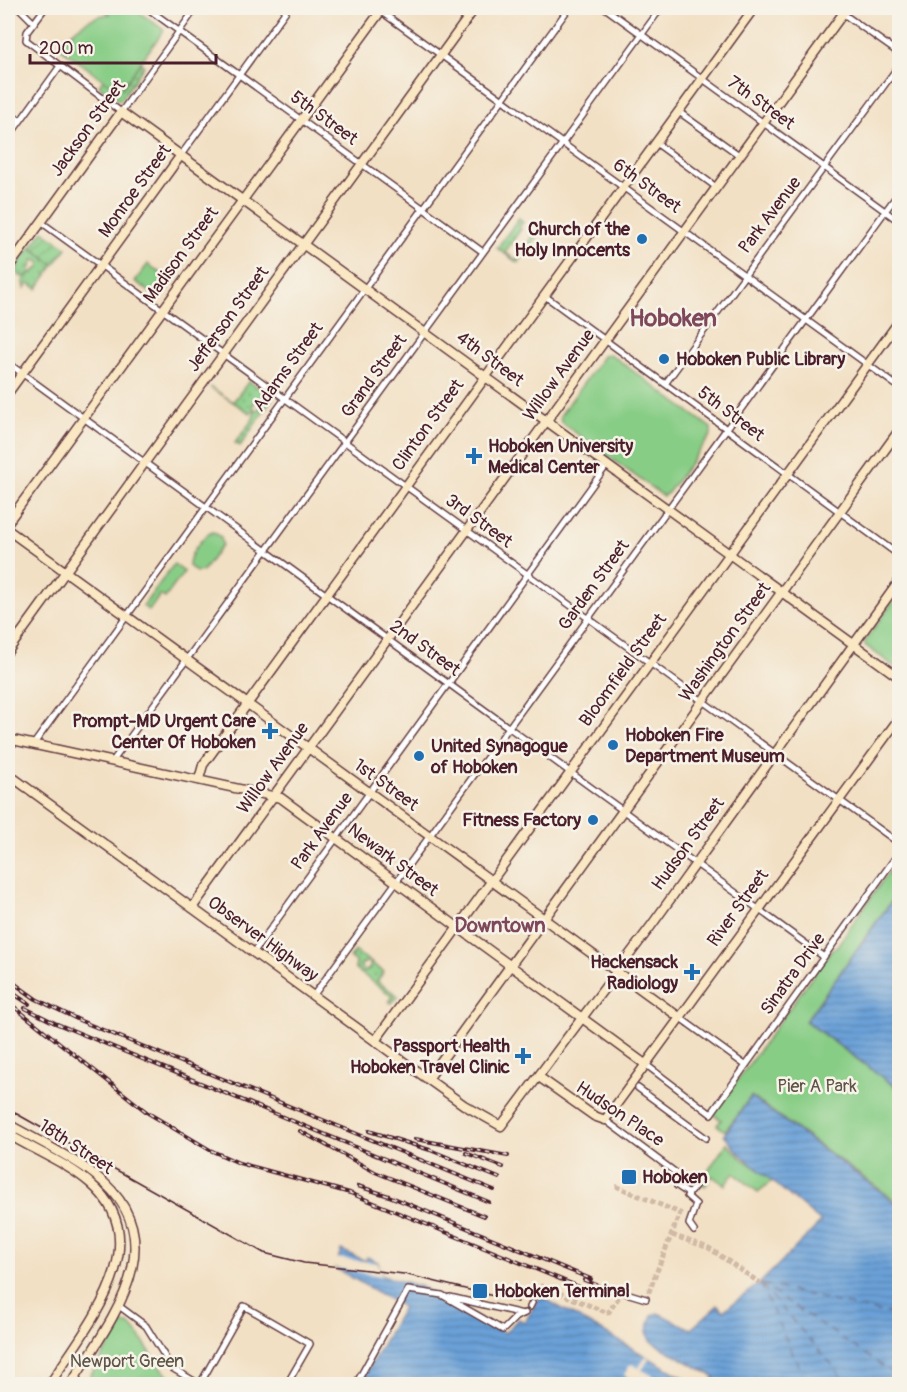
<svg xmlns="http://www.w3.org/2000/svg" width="907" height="1392" viewBox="0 0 907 1392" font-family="Pangolin,sans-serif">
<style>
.grass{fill:url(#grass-dots);stroke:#697658;stroke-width:1.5}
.park{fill:#88cd86;stroke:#697658;stroke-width:1.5}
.garden{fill:url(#garden-furrows);stroke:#697658;stroke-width:1.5}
.water{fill:url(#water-rules);stroke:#5a6082;stroke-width:1.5}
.pier{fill:#f2e0c4}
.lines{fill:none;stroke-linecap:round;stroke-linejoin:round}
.ferry{stroke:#575370;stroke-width:1.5;stroke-dasharray:8 6;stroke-linecap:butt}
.street-tunnel{stroke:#d0b9a5;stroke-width:5;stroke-dasharray:5 2.5;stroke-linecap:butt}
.street-casing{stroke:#633c42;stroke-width:8}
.secondary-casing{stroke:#633c42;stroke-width:11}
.street{stroke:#fff;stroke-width:5}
.secondary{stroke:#fae7c3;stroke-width:8}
.tram{stroke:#4a1f2b;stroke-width:1.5}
.rail-casing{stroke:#4a1f2b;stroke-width:4}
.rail{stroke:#f7f3e8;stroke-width:1.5;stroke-dasharray:4.5;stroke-linecap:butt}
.poi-dot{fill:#1f6fb2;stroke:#f7f3e8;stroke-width:2}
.labels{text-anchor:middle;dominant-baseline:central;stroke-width:5;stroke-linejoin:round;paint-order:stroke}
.street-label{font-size:18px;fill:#4a1f2b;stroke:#f7f3e8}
.poi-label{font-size:18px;font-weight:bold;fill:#4a1f2b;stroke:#f7f3e8;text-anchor:start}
.park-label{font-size:18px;fill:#5d5346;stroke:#f7f3e8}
.neighbourhood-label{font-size:20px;font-weight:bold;fill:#7e485b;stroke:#f7f3e8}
.district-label{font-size:24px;font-weight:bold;fill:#7e485b;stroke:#f7f3e8}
</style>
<defs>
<pattern id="grass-dots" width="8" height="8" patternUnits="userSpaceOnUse" patternTransform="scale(1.5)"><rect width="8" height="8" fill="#88cd86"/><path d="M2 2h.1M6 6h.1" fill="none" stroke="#71a66e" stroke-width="1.8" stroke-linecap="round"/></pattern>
<pattern id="garden-furrows" width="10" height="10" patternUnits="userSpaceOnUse" patternTransform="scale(1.5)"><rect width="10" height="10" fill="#88cd86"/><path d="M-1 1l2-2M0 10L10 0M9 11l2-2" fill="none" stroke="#71a66e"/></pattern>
<pattern id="water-rules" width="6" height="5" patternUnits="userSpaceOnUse" patternTransform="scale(1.5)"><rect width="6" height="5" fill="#6aa1d8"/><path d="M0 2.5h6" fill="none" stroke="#5983af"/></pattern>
</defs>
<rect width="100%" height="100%" fill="#f7f3e8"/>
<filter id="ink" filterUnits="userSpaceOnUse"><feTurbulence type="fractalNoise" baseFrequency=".0167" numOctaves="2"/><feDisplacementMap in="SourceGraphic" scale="12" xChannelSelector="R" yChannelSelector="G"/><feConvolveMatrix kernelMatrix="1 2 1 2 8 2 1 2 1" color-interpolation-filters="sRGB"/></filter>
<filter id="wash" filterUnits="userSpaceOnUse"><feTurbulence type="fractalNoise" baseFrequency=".008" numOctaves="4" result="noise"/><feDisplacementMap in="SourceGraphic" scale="24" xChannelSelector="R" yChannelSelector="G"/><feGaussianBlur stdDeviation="1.35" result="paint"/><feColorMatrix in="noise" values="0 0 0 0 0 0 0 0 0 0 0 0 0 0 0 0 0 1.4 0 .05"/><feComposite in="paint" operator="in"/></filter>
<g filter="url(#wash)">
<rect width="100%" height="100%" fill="#f2e0c4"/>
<!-- grass -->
<path class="grass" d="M140 63 144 66 120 101 99 86 103 79 116 89 122 88Z
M519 218 523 222 519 227 521 229 505 252 516 260 536 232 539 235 518 263 497 248Z
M30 248 54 265 37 289 28 283 25 288 23 278 39 268 40 262 33 260 28 276H19C13 266 24 256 30 248Z
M249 381 273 398 240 446 235 443 253 419 255 410 260 409 259 402 253 403 254 409 250 413 210 387 233 402Z
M355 951 369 961 360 965 364 972 370 968V962L384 972 377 981 398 996 391 1003 389 1001 392 996 355 969 356 962 350 958Z"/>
<!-- park -->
<path class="park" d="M102 8H133L164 30 122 88 116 89 59 47C72 30 88 16 110 14Z
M148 264 173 282 162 295 155 296 135 281Z
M610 354 711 428V435L668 493 663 496 561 422 560 416 604 355Z
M213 532 221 537 222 545 203 571 196 572 189 566C188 555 203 535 213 532Z
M174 564 184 572 165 598 160 595 149 611 143 606Z
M899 593V670L865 645V641Z
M899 857V890L805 1021 899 1090V1203L751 1096 725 1131 717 1125 721 1120 713 1114 832 949H835Z
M727 1143 741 1158 773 1180 758 1192 734 1173 725 1185 712 1176 705 1186 700 1182Z
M122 1324H129C150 1344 153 1368 180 1384H85Z"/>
<!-- garden -->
<path class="garden" d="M43 231 67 248 54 265 31 247Z"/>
<!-- water -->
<path class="water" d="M899 891V1089L806 1021Z
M751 1097 899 1205V1384H710L715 1377 650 1341 647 1331 652 1315 658 1313 691 1329 718 1305 723 1311 760 1283 821 1222 740 1154 724 1135Z
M341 1250 366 1261 367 1257 378 1262 382 1276 419 1286 505 1333 518 1319 525 1322 540 1296 695 1384H360L403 1307 335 1268Z"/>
<!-- pier -->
<path class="pier" d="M335 1258 378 1263 382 1276 335 1268Z
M646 1356 649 1358 642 1370 661 1380 659 1384H642L624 1375 631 1364 639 1368Z"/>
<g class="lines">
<!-- ferry -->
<path class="ferry" d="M760 1283 900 1378
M760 1284 807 1384
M763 1284 882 1313H900
M762 1286 836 1369 845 1384"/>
</g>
</g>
<g filter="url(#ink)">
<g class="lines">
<!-- street-tunnel -->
<path class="street-tunnel" d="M619 1185 618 1187 680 1213 646 1299
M672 1235 709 1248 760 1283
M532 1303 542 1286 608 1313 623 1291 626 1293"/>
<defs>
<path id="street" d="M19 8 34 23
M45 8 27 32 26 40 121 112 196 8
M147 8 483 252
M376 8 900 388
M605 8 900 222
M835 8 900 54
M8 111 20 121
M679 112 739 155
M8 138 60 66
M656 143 716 187
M181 155 288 8
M41 222 900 844
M545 296 900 556
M8 363 824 957
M665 384 900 64
M33 745 569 8
M112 762 661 8
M253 953 607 465
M313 996 900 191
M679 1017 745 1065
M645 1064 711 1114 900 851
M638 1088 706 1138
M605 1120 683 1178
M677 1186 689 1194
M694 1231 689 1224 696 1204 687 1196 695 1186
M626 1293 646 1299
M450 1297 523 1314
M119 1306 146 1326 172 1368 199 1384
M530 1307 532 1303
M200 1384 244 1306 310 1344 287 1384
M356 1384 408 1290 442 1295 503 1330 516 1317 525 1313"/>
<path id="secondary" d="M8 268 121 112 900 678
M8 393 181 155
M8 522 383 8
M8 530 679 1017
M8 651 475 8
M8 739 281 798 645 1064
M8 774 415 1070 464 1105 501 1126 651 926 900 580
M199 779 203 765 754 8
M192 908 847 8
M375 1041 900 320
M539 1077 594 1116 605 1120 900 717
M428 1079 900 429
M8 1124C36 1140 69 1155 95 1175 178 1239 111 1320 71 1384
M8 1134C34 1150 67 1163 90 1183 161 1243 85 1328 50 1384"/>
</defs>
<!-- street casing -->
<use href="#street" class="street-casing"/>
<!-- secondary casing -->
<use href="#secondary" class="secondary-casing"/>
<!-- street -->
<use href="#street" class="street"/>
<!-- secondary -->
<use href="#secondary" class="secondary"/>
<!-- tram -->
<path class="tram" d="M8 1109 264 1253 304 1263 404 1274 518 1302"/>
<defs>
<path id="rail" d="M8 979 36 999 81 1021 494 1190
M8 990 29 1004
M8 1002 148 1113 210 1150 239 1163 350 1193 594 1293
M25 1008 55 1023 489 1202
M300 1131 375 1172 484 1216
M369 1131 430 1150 499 1178
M415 1139 508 1156
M466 1153 503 1167
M358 1186 389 1196 591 1279
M584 1280 612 1291"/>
</defs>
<!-- rail casing -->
<use href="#rail" class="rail-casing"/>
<!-- rail -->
<use href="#rail" class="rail"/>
</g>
</g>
<!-- markers -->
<g class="poi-dot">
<circle cx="642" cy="239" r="6"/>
<circle cx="664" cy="359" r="6"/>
<path d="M471 447h6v6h6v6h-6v6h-6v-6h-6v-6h6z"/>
<path d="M267 722h6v6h6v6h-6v6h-6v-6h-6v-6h6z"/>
<circle cx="613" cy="745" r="6"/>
<circle cx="419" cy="756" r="6"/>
<circle cx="593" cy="820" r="6"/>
<path d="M689 963h6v6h6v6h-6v6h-6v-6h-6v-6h6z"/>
<path d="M520 1047h6v6h6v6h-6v6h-6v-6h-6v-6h6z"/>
<rect x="621" y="1169" width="16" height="16" rx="3"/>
<rect x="472" y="1283" width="16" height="16" rx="3"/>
</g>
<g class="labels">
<!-- street labels -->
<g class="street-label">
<text transform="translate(761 103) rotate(36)">7th Street</text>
<text transform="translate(324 118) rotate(36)">5th Street</text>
<text transform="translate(88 128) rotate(-54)">Jackson Street</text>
<text transform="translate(647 186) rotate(36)">6th Street</text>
<text transform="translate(135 191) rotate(-54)">Monroe Street</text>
<text transform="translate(770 215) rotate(-53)">Park Avenue</text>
<text transform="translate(181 255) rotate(-54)">Madison Street</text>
<text transform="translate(228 319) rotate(-54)">Jefferson Street</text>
<text transform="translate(490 359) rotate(37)">4th Street</text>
<text transform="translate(288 367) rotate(-54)">Adams Street</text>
<text transform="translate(559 375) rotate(-54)">Willow Avenue</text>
<text transform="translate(374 376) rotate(-54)">Grand Street</text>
<text transform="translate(731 414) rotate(37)">5th Street</text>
<text transform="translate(428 425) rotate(-54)">Clinton Street</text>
<text transform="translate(479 521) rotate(36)">3rd Street</text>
<text transform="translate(594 585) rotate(-54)">Garden Street</text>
<text transform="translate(725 642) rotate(-54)">Washington Street</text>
<text transform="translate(425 648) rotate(36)">2nd Street</text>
<text transform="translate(623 670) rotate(-54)">Bloomfield Street</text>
<text transform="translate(273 768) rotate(-54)">Willow Avenue</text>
<text transform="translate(386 785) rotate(36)">1st Street</text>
<text transform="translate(322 831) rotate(-54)">Park Avenue</text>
<text transform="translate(688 844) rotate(-54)">Hudson Street</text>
<text transform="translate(393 860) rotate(37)">Newark Street</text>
<text transform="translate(738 908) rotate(-54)">River Street</text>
<text transform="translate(263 939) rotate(36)">Observer Highway</text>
<text transform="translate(793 974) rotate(-54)">Sinatra Drive</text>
<text transform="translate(620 1114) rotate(34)">Hudson Place</text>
<text transform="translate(76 1147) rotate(33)">18th Street</text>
</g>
<!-- poi labels -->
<g class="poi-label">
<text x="630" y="229" text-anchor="end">Church of the<tspan x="630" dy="21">Holy Innocents</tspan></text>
<text x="676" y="359">Hoboken Public Library</text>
<text x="488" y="446">Hoboken University<tspan x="488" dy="21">Medical Center</tspan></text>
<text x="256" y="721" text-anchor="end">Prompt-MD Urgent Care<tspan x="256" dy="21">Center Of Hoboken</tspan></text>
<text x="625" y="735">Hoboken Fire<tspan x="625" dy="21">Department Museum</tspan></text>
<text x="431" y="746">United Synagogue<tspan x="431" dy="21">of Hoboken</tspan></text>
<text x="581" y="820" text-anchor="end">Fitness Factory</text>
<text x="678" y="962" text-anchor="end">Hackensack<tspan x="678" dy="21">Radiology</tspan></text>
<text x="510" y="1046" text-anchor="end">Passport Health<tspan x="510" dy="21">Hoboken Travel Clinic</tspan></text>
<text x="642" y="1177">Hoboken</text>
<text x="494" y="1291">Hoboken Terminal</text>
</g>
<!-- park labels -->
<g class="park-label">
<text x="817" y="1086">Pier A Park</text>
<text x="127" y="1361">Newport Green</text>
</g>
<!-- neighbourhood labels -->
<g class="neighbourhood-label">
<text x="500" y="925">Downtown</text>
</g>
<!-- district labels -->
<g class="district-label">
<text x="673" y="318">Hoboken</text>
</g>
</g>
<!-- margin -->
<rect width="907" height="1392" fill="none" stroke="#f7f3e8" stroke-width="30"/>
<!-- scale -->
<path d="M30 54v9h186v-9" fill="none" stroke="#4a1f2b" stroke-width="3"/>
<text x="39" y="54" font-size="18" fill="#4a1f2b" stroke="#f7f3e8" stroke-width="4.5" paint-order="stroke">200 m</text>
</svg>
